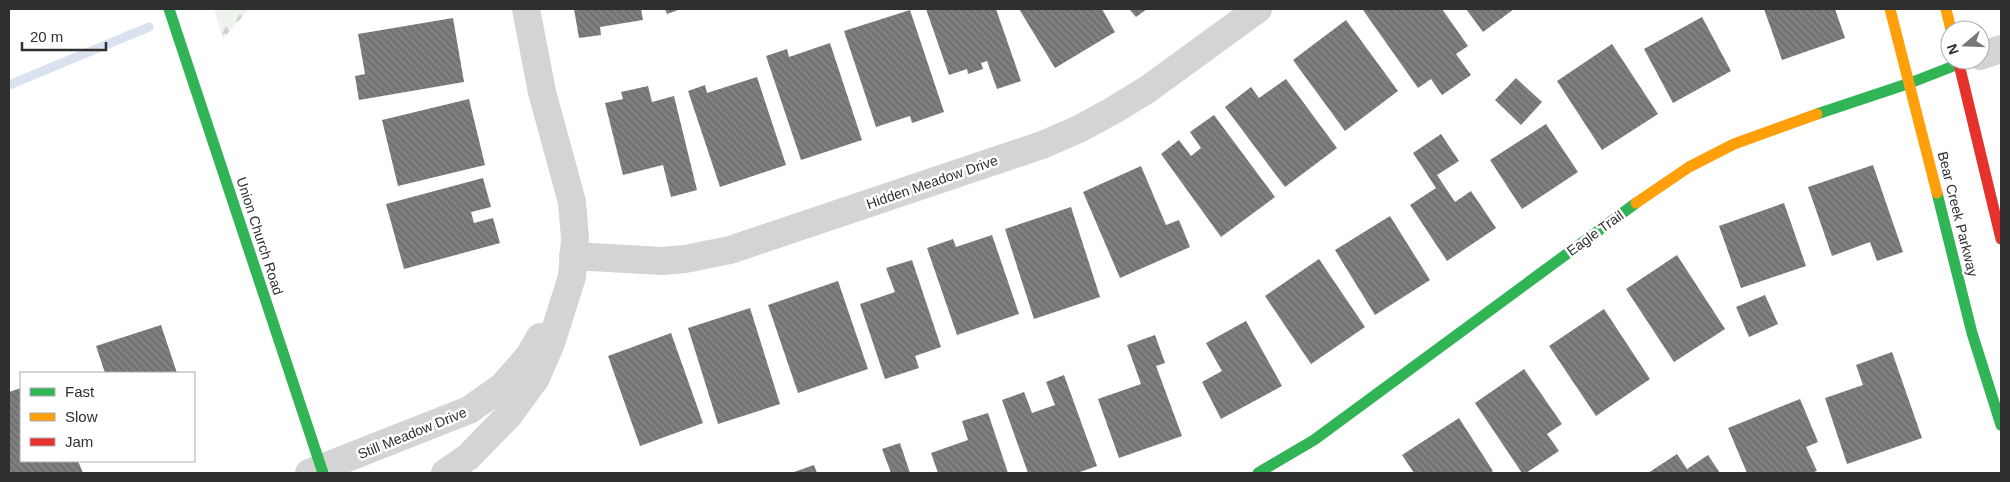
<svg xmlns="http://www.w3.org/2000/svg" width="2010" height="482" viewBox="0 0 2010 482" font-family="Arial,sans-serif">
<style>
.forest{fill:url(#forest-firs)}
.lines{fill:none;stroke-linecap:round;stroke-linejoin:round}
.stream{stroke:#dbe2ef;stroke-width:9}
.building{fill:url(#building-back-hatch)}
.street{stroke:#d4d4d4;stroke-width:28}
.fast{stroke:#30b455;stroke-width:11}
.slow{stroke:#ff9f0a;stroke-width:11}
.jam{stroke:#e5322d;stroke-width:11}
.labels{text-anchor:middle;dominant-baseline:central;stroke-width:5;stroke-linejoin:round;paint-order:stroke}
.street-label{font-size:14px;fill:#2f2f2f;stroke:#fff}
</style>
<defs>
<pattern id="forest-firs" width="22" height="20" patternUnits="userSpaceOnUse" patternTransform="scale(1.25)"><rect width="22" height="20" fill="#eef3ed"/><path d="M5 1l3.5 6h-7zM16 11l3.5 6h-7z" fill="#ccd1cc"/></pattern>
<pattern id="building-back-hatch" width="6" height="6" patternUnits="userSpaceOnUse" patternTransform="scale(1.25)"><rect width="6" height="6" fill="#7f7f7f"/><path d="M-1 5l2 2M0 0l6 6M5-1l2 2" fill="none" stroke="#686868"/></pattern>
</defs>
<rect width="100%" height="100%" fill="#fff"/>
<!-- forest -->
<path class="forest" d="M214 9H249L223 39Z"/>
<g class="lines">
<!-- stream -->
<path class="stream" d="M9 85 149 27"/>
</g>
<!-- building -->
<path class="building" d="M574 9H641L643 20 600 27 601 35 579 38Z
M665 9H681L667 14Z
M926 9H996L1021 81 997 89 987 61 981 63 983 69 968 74 967 69 949 75Z
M1019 9H1102L1115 32 1055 68Z
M1129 9H1147L1136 17Z
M1364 9H1442L1468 46 1456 54 1471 75 1442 95 1431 79 1418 88 1363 10Z
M1466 9H1514L1483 32Z
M1764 9H1835L1845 38 1782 60Z
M910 10 944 112 912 123 910 116 876 127 844 31Z
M1702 17 1731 71 1673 103 1644 49Z
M453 18 464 82 359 100 355 76 365 74 358 34Z
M1346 20 1398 91 1345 131 1293 60Z
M830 43 862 140 801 160 766 56 787 49 789 57Z
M1612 44 1658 114 1602 150 1557 81Z
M757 77 786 165 720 187 688 91 705 85 707 93Z
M1516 78 1542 102 1521 125 1495 100Z
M1286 79 1337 148 1285 187 1225 107 1251 87 1259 98Z
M648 86 652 102 674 96 697 190 671 197 663 165 623 175 605 103 623 99 621 92Z
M469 99 485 165 398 186 382 120Z
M1214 115 1275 197 1221 237 1161 154 1179 140 1191 156 1201 148 1190 132Z
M1546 124 1578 172 1522 209 1490 160Z
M1441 134 1459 161 1437 175 1455 202 1471 191 1496 228 1447 261 1410 205 1436 188 1413 153Z
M1873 165 1903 252 1877 261 1870 242 1832 256 1808 187Z
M1141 166 1166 225 1179 220 1190 247 1120 278 1083 192Z
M483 178 491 207 471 212 474 223 493 218 500 243 404 269 386 204Z
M1784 203 1806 266 1741 288 1719 226Z
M1071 207 1100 297 1034 319 1005 229Z
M1390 216 1430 280 1375 315 1335 250Z
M992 235 1019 314 957 335 927 248 953 239 956 247Z
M1677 255 1725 329 1674 362 1626 289Z
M1319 259 1365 327 1311 364 1265 296Z
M912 260 941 347 915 356 919 368 885 379 860 304 895 292 886 268Z
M838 281 868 369 798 393 768 305Z
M1765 295 1778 324 1749 337 1736 307Z
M750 308 780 404 718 424 688 328Z
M1604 309 1650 379 1596 416 1549 346Z
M1246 321 1282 386 1221 419 1202 382 1222 371 1206 343Z
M161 325 177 373H105L96 346Z
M671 333 703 423 640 446 608 356Z
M1155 335 1165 363 1156 366 1182 436 1119 458 1098 399 1141 384 1127 345Z
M1892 352 1922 438 1847 464 1825 398 1863 385 1856 365Z
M1524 369 1562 424 1547 434 1559 451 1526 473H1522L1475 403Z
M1064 375 1097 466 1077 473H1028L1002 400 1024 392 1032 413 1055 405 1046 382Z
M21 388V461H78L83 473H9V392Z
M1800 399 1818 442 1806 447 1817 471 1810 473H1747L1728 428Z
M988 413 1008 473H938L931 453 968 440 962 421Z
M1459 418 1493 471 1489 473H1414L1402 455Z
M900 443 910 473H891L882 449Z
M1677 454 1687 469 1708 455 1720 473H1648Z
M814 465 817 473H791Z"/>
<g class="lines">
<!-- street -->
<path class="street" d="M1980 56 2001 49
M573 256 662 261 685 259 730 250 1042 145 1079 129 1114 110 1148 89 1258 9
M309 473 469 410 503 386 529 356 540 337
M445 473 468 457 509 415 536 378 551 343 572 277 575 238 572 202 542 92 526 9"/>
<!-- fast -->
<path class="fast" d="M169 9 323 473
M1817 114 1910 83 1969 60
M1937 193 1972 333 2001 425
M1258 473 1314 440 1636 203"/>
<!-- slow -->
<path class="slow" d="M1890 9 1937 193
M1946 9 1951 30
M1636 203 1689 167 1734 144 1817 114"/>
<!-- jam -->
<path class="jam" d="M1958 60 2001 239"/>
</g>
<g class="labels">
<!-- street labels -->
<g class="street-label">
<text transform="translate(932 182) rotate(-19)">Hidden Meadow Drive</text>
<text transform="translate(1958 214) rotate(76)">Bear Creek Parkway</text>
<text transform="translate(1595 233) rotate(-36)">Eagle Trail</text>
<text transform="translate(260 236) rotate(72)">Union Church Road</text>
<text transform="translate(412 433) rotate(-22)">Still Meadow Drive</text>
</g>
</g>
<!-- border -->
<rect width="2010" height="482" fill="none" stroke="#2f2f2f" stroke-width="20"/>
<!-- legend -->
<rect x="20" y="372" width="175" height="90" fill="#ffffff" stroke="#acacac"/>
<rect x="30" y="388" width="25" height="8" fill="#30b455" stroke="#acacac"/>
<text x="65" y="397" font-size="15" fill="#2f2f2f">Fast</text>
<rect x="30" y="413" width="25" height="8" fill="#ff9f0a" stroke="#acacac"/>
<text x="65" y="422" font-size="15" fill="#2f2f2f">Slow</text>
<rect x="30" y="438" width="25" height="8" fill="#e5322d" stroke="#acacac"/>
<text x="65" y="447" font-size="15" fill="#2f2f2f">Jam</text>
<!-- north arrow -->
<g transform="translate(1965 45) rotate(251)"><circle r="24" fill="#ffffff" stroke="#acacac"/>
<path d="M0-4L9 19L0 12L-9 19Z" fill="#787878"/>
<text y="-8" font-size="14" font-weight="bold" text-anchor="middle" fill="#2f2f2f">N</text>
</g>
<!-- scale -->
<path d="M22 42v8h84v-8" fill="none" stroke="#2f2f2f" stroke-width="2.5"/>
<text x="30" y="42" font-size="15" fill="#2f2f2f" stroke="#ffffff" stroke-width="4" paint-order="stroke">20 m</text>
</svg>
